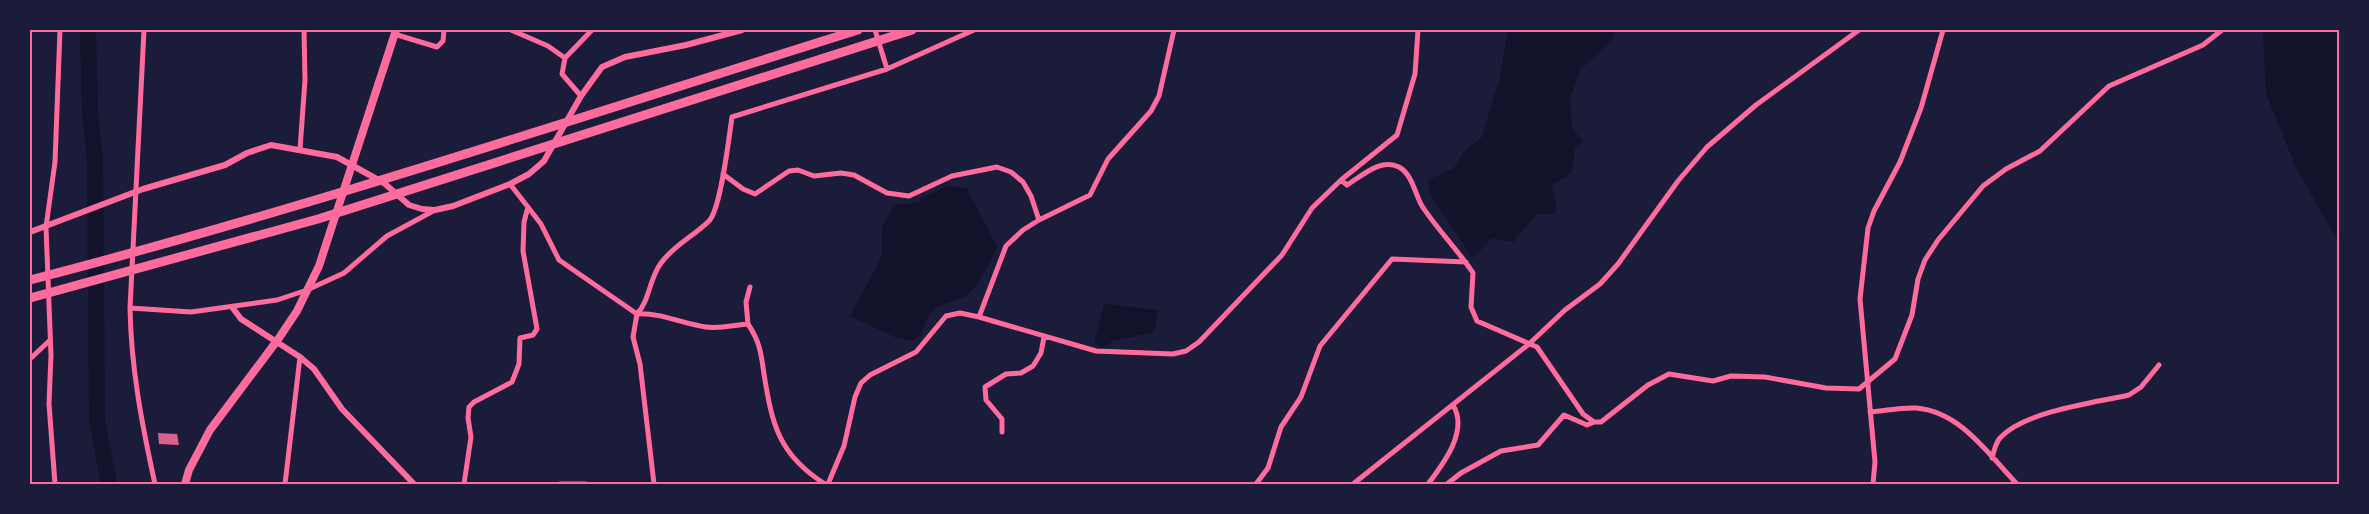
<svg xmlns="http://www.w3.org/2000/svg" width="2369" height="514" viewBox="0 0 2369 514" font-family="'PT Sans Narrow',sans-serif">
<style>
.water{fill:#12122b}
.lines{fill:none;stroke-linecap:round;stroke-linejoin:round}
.river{stroke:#12122b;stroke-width:16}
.building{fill:#dd5f8e}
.minor{stroke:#ff6b9d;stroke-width:5}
.tertiary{stroke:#ff6b9d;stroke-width:6}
.primary{stroke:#ff6b9d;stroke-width:8}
.motorway{stroke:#ff6b9d;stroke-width:9}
.neatline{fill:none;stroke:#ff6b9d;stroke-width:2}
</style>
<rect width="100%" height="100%" fill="#1b1b3a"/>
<!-- water -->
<path class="water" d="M1508 30H1615L1612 40 1580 70 1570 99 1572 129 1583 141 1575 148 1572 172 1552 186 1557 207 1554 214H1537L1513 242 1492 238 1473 258 1430 195 1428 180 1454 168 1463 153 1482 137 1500 76Z
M2265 30H2339V242L2297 170 2266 93 2263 33Z
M948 186 967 189 997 247C990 260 984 277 974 288 954 312 933 291 922 334L913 340 899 339 850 316 882 256V227L894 205 919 203 921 198Z
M1104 304 1158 310 1154 332 1113 341 1102 348 1094 342Z"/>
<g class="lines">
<!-- river -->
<path class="river" d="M88 30 90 113 95 159 97 420 109 484"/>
</g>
<!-- building -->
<path class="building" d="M158 433 177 434 179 445 159 444Z"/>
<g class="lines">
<!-- minor -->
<path class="minor" d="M144 30 130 308C131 368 142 425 155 484
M511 30 548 46 565 58
M875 30 887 69
M394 34 437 47 443 41 444 30
M581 96 562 74 565 58 592 30
M300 149 305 80 304 30
M723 174 743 189 755 194 789 171 798 170 814 176 841 173 854 175 887 193 909 196 952 176 997 167 1011 172 1023 182 1031 196 1039 220
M1341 180 1347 185C1362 176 1380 158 1399 167 1412 174 1415 194 1422 206 1437 229 1458 250 1473 273L1471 307 1477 321 1537 347 1583 414 1594 422H1601L1648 385 1669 374 1713 381 1731 376 1765 377 1826 388 1859 389 1895 359 1912 315 1918 279 1925 260 1938 240 1983 186 2006 169 2040 151 2109 86 2203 45 2222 30
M510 184 541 224 559 260 637 314 633 337 640 364 654 484
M130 308 191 312 277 300 307 290 344 273 387 236 435 210
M637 314C650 300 649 279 661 263 674 245 694 236 709 221 721 209 729 136 732 117L887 69 974 30
M637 314C659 312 683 324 706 327 719 329 735 325 748 324L746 302 750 287
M979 317 1006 246 1023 230 1039 220 1090 195 1108 159 1151 111 1159 96 1174 30
M748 324C760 342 761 353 764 374 772 425 779 455 825 484
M30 359 49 341
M1870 412C1885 411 1902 407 1916 408 1960 411 1989 455 2017 484
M1002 432V419L986 400 985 387 1006 374 1021 373 1033 366 1041 353 1044 337
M1992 458C1994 451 1996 441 2001 437 2026 411 2094 403 2129 395L2141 387 2159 365
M55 484 49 404 51 355 46 227 55 162 60 30
M285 484 300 357
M464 484 471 437 468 418 469 407 474 402 512 382 519 364 520 338 533 335 537 329 523 251 524 222 528 207
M560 484H585
M828 484 844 446 855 397 861 383 870 375 916 352 946 316 960 313 979 317 1096 351 1173 354 1186 351 1199 342 1282 255 1312 208 1341 180 1397 135 1415 74 1418 30
M1256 484 1268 468 1281 427 1301 397 1320 346 1392 259 1466 262
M1353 484 1529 344 1565 310 1600 284 1618 264 1678 181 1707 147 1756 105 1859 30
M1428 484C1443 464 1469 431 1453 405
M1447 484 1461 473 1501 451 1538 445 1564 415 1587 425 1594 422
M1873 484 1875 462 1860 299 1868 228 1874 211 1900 162 1921 108 1943 30"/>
<!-- tertiary -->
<path class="tertiary" d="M30 232 143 189 225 165 247 153 271 145 337 157 384 183 409 205 422 209 435 210 453 206 510 184 529 174 544 161 581 96 602 67 625 57 686 45 742 30
M232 307 241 319 300 357 314 369 342 409 414 484"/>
<!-- primary -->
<path class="primary" d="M185 484 189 470 210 430 279 338 297 311 319 266 396 30"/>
<!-- motorway -->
<path class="motorway" d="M30 280C309 208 583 116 858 30
M30 298 318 219 912 30"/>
</g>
<!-- border -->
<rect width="2369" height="514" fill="none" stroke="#1b1b3a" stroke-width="62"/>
<rect x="31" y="31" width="2307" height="452" class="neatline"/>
</svg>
